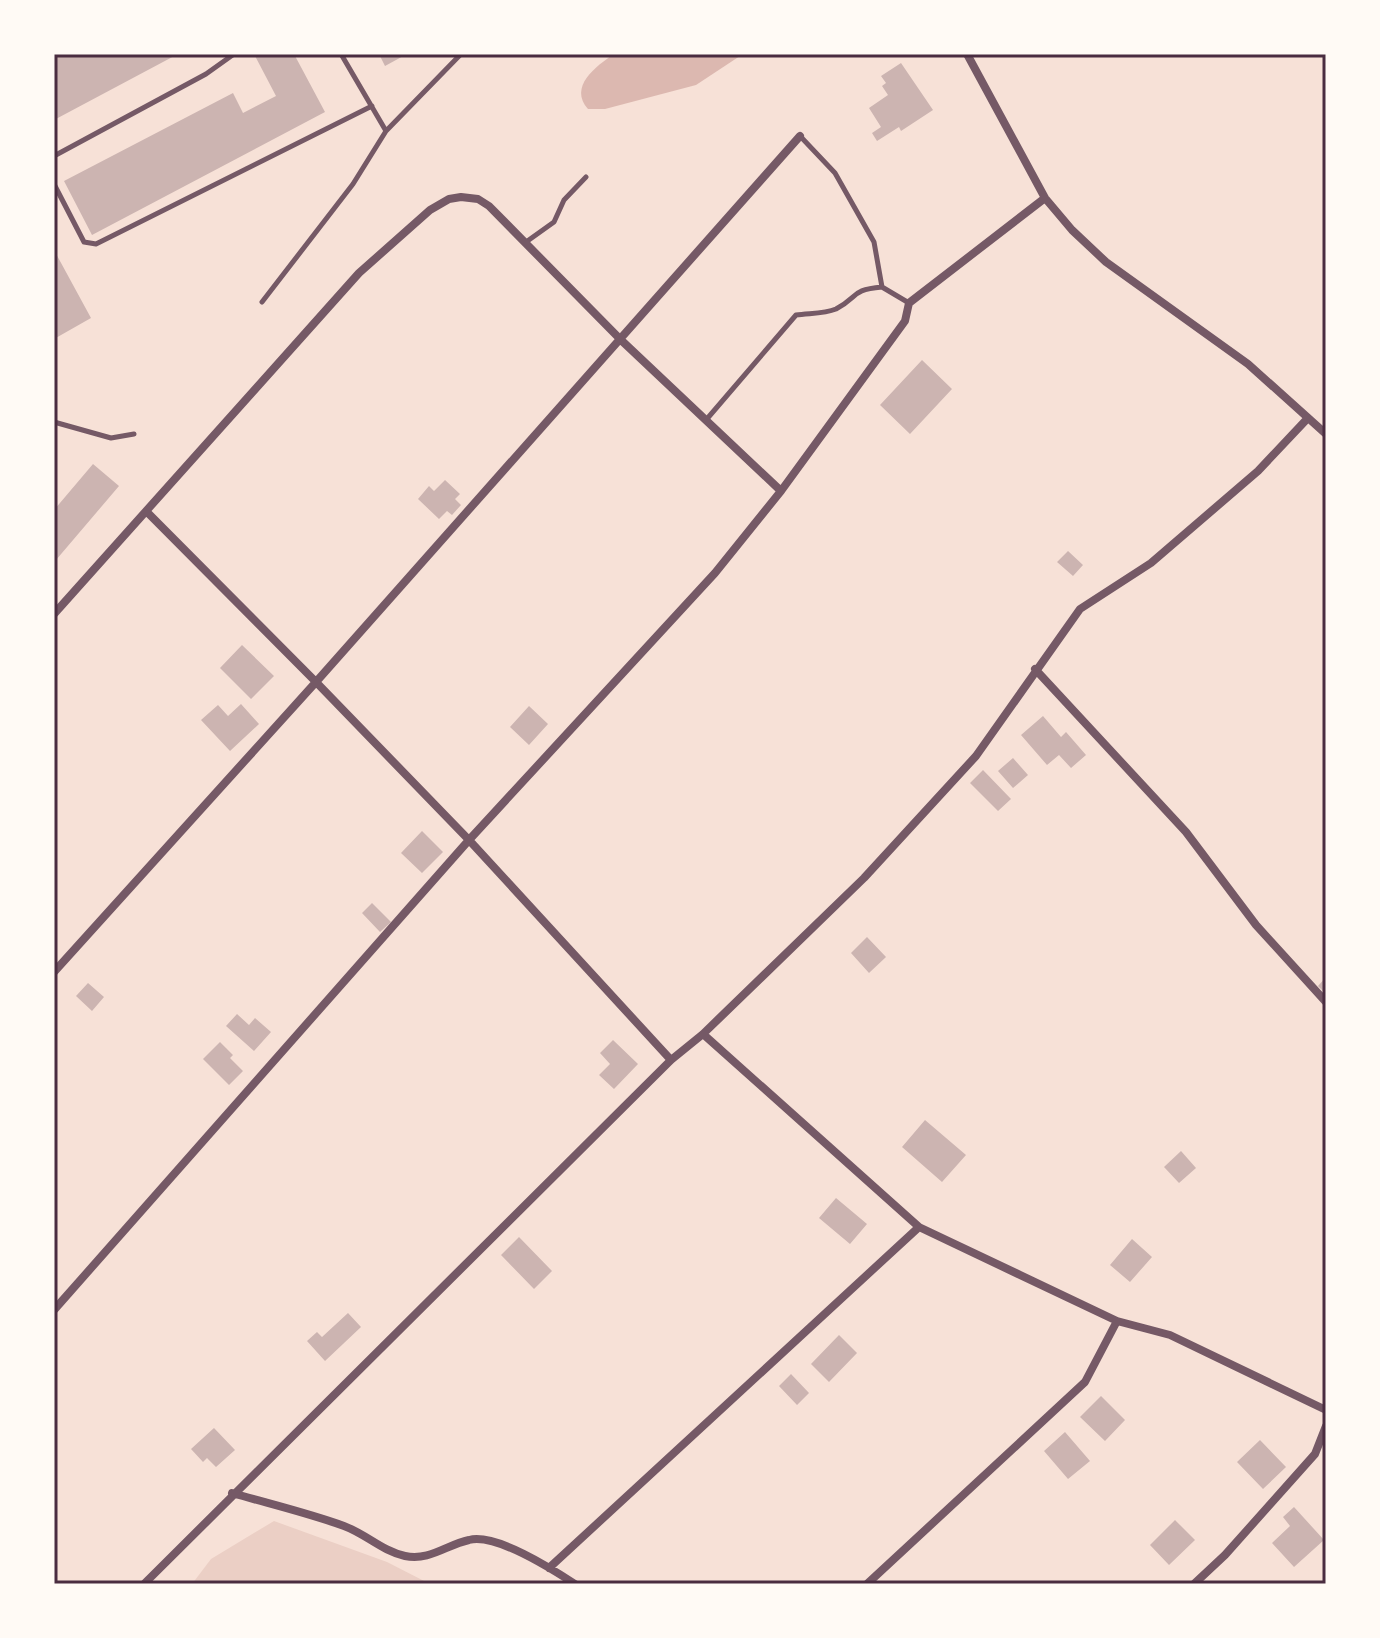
<svg xmlns="http://www.w3.org/2000/svg" width="1380" height="1638" viewBox="0 0 1380 1638" font-family="Arial,sans-serif">
<style>
.green{fill:#ebcfc5}
.water{fill:#dcb8b0}
.building{fill:#ccb4b1}
.lines{fill:none;stroke-linecap:round;stroke-linejoin:round}
.service{stroke:#755966;stroke-width:5}
.minor{stroke:#755966;stroke-width:8}
.neatline{fill:none;stroke:#4a2c40;stroke-width:3}
</style>
<rect width="100%" height="100%" fill="#f7e1d7"/>
<!-- green -->
<path class="green" d="M274 1521 387 1562 430 1584H192L211 1559Z"/>
<!-- water -->
<path class="water" d="M614 54H743L696 85 605 109H588C568 87 596 66 614 54Z"/>
<!-- building -->
<path class="building" d="M54 54H178L54 120Z
M254 54H294L325 112 92 235 64 181 233 93 243 113 276 96Z
M379 54H407L385 66Z
M901 63 933 110 901 131 899 127 877 141 872 133 881 127 869 108 888 95 882 86 886 83 881 76Z
M54 250 91 318 54 339Z
M922 360 952 389 910 434 880 405Z
M93 464 119 486 56 560 54 510Z
M445 480 460 494 455 499 461 505 452 515 447 511 439 519 418 499 429 486 434 491Z
M1068 551 1083 565 1073 576 1057 562Z
M242 645 274 676 251 699 220 668Z
M241 704 259 724 230 751 201 720 218 705 228 716Z
M529 706 548 724 529 745 510 727Z
M1043 716 1061 737 1066 732 1086 755 1071 768 1059 755 1047 765 1021 735Z
M1013 758 1028 775 1013 788 998 771Z
M983 770 1011 799 998 811 970 783Z
M422 831 443 852 422 873 401 853Z
M372 903 391 922 380 932 362 913Z
M867 937 886 957 869 973 851 953Z
M1326 977V994L1318 986Z
M88 983 104 997 92 1011 76 996Z
M237 1014 249 1025 255 1018 271 1032 254 1051 226 1026Z
M613 1040 638 1064 614 1089 599 1075 610 1064 600 1053Z
M220 1042 233 1055 230 1058 243 1071 229 1085 203 1059Z
M925 1120 966 1155 942 1182 902 1147Z
M1181 1151 1196 1168 1179 1183 1164 1167Z
M836 1198 867 1224 850 1244 819 1218Z
M519 1237 552 1271 534 1289 501 1255Z
M1132 1239 1152 1257 1130 1282 1110 1265Z
M348 1313 361 1327 325 1361 307 1341 317 1332 322 1337Z
M839 1335 857 1353 829 1382 811 1364Z
M791 1374 809 1393 797 1405 779 1386Z
M1101 1396 1125 1420 1105 1441 1080 1417Z
M214 1428 235 1450 216 1467 207 1458 203 1462 191 1449Z
M1065 1432 1090 1461 1068 1479 1044 1451Z
M1260 1440 1286 1467 1263 1489 1237 1462Z
M1294 1507 1324 1540 1294 1567 1272 1543 1290 1526 1283 1517Z
M1175 1520 1195 1540 1169 1565 1150 1545Z"/>
<g class="lines">
<!-- service -->
<path class="service" d="M341 54 386 131
M800 136 835 173 874 242 882 287 909 303
M54 156 206 74 234 54
M54 184 84 242 96 244 372 106
M526 242 554 222 564 200 586 177
M262 302 353 184 386 131 461 54
M706 420 796 315C809 313 824 314 836 309 860 296 850 290 882 287
M54 422 111 438 134 434"/>
<!-- minor -->
<path class="minor" d="M967 54 1045 198 1072 230 1106 262 1248 364 1326 434
M147 512 316 682 469 840 671 1060
M54 614 359 273 430 210 449 199 461 197 478 199 489 206 621 340 781 491
M1035 669 1186 832 1256 925 1326 1002
M54 972 316 682 800 136
M703 1034 919 1227 1117 1321 1170 1335 1326 1410
M54 1310 469 840 715 573 781 491 905 321 909 303 1045 198
M232 1493C270 1504 308 1513 344 1526 366 1534 382 1551 405 1556 430 1561 446 1545 469 1540 496 1533 552 1569 575 1584
M549 1568 919 1227
M144 1584 671 1060 703 1034 864 878 976 756 1080 609 1151 563 1258 471 1307 419
M867 1584 1085 1382 1117 1321
M1194 1584 1225 1555 1315 1454 1326 1426"/>
</g>
<!-- border -->
<rect width="1380" height="1638" fill="none" stroke="#fffaf5" stroke-width="112"/>
<rect x="56" y="56" width="1268" height="1526" class="neatline"/>
</svg>
